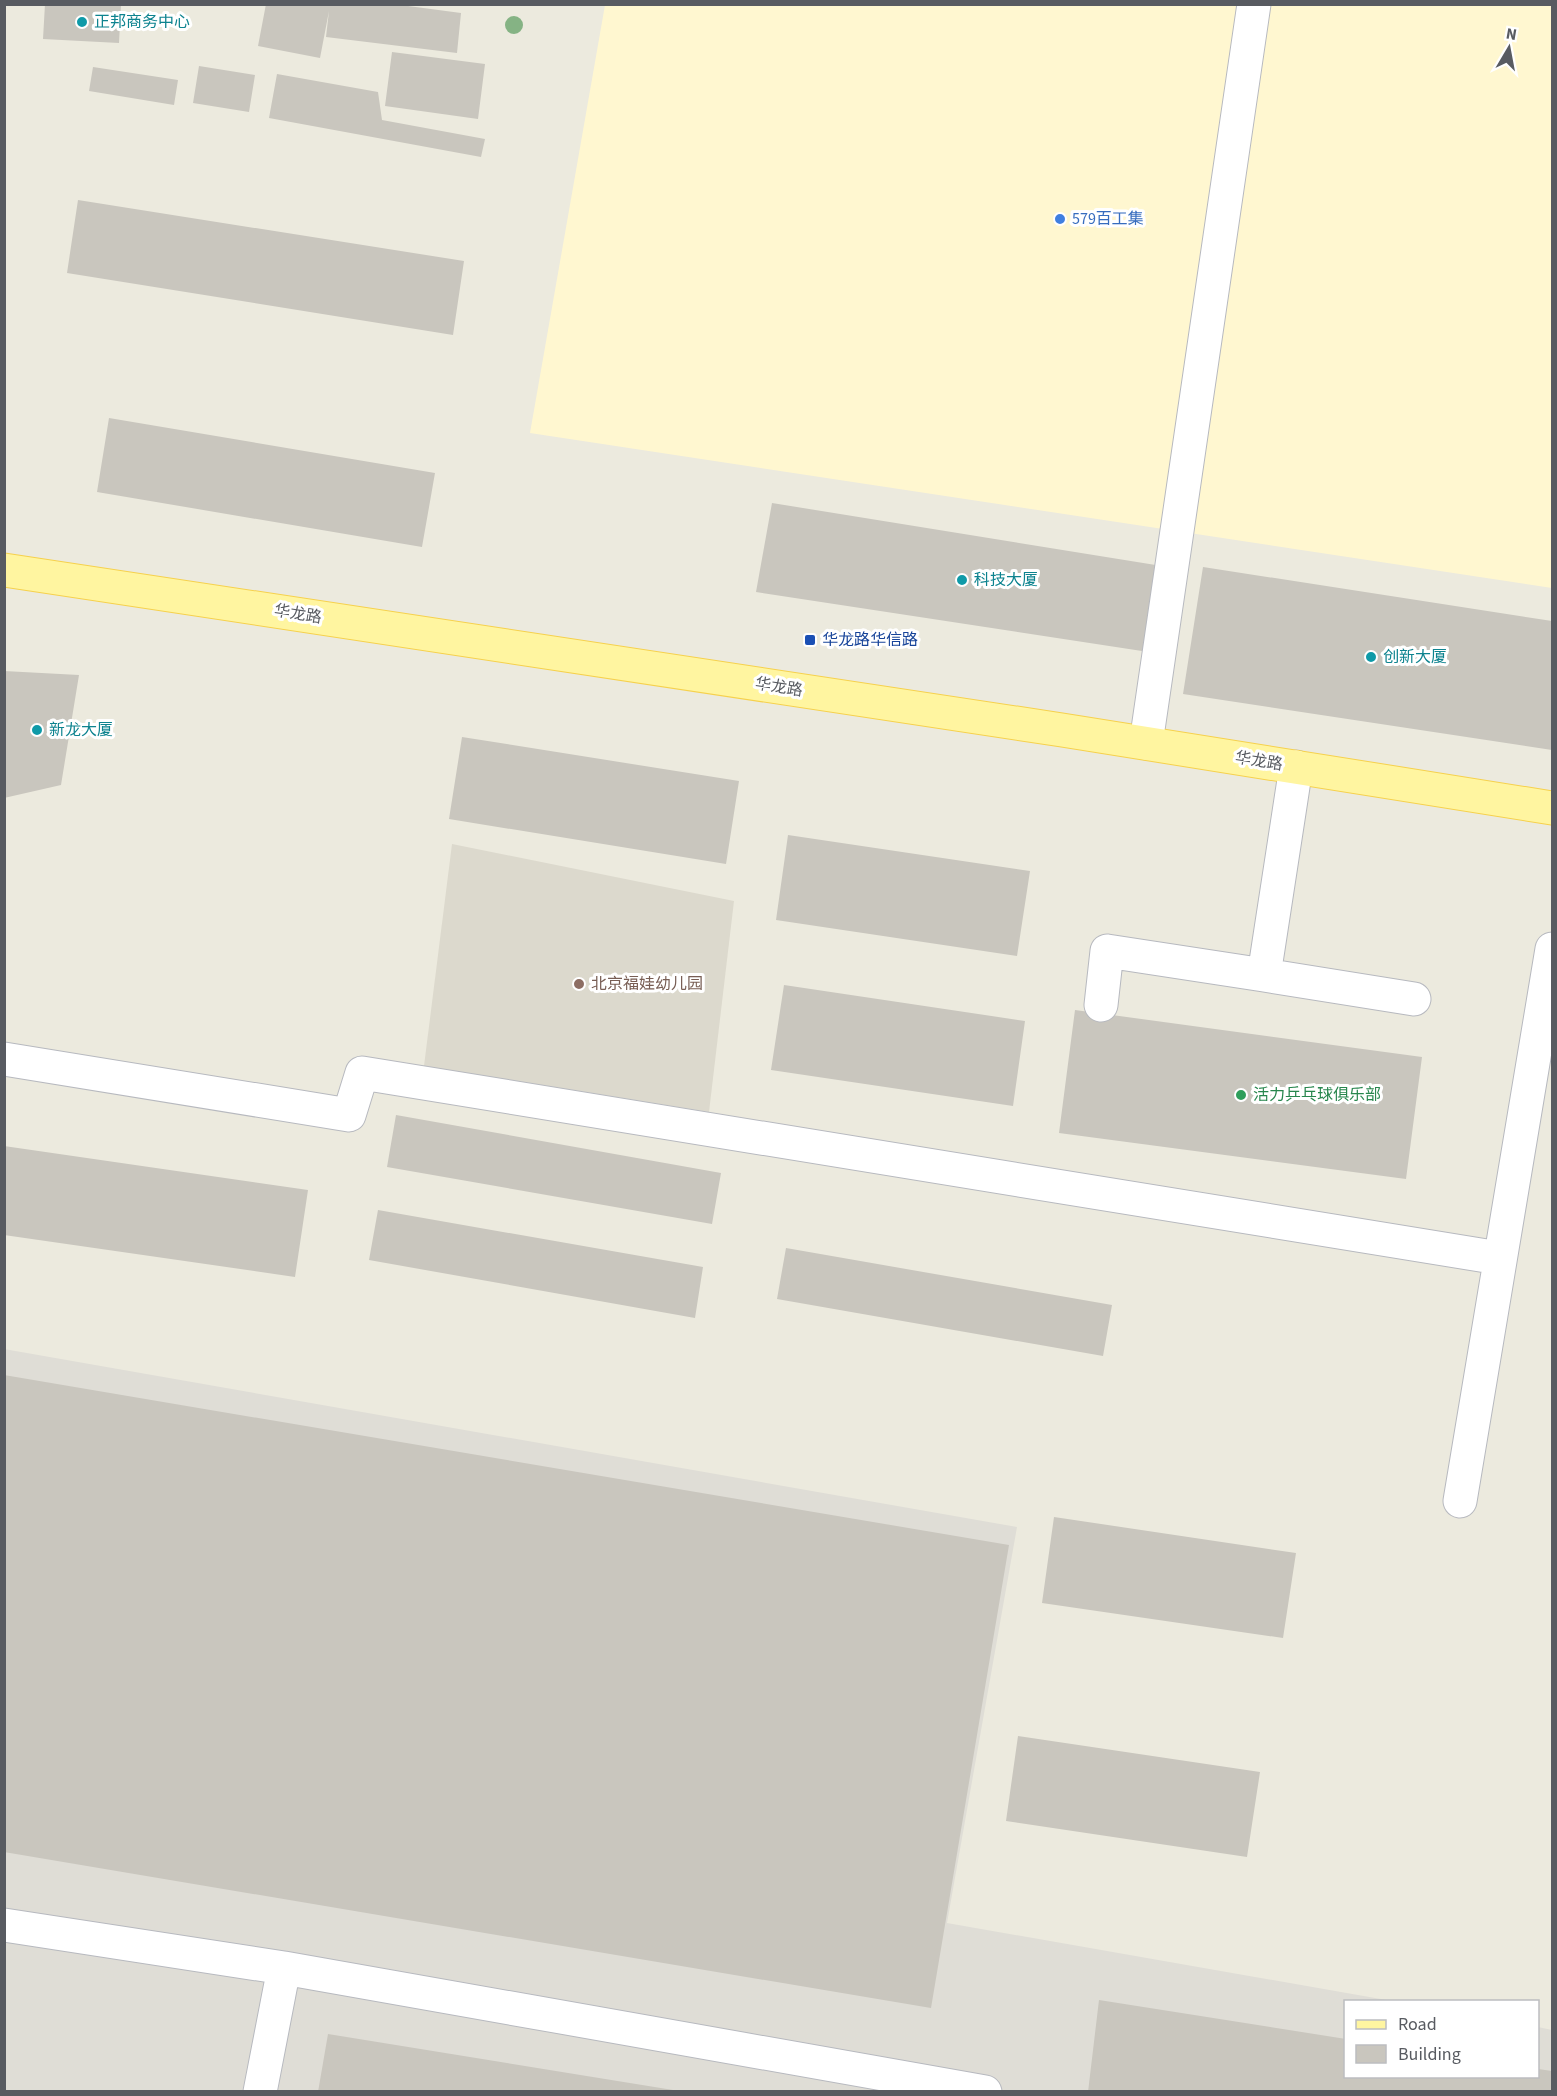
<svg xmlns="http://www.w3.org/2000/svg" width="1557" height="2096" viewBox="0 0 1557 2096" font-family="'Source Sans 3','Noto Sans SC',sans-serif">
<style>
.commercial{fill:#fff7d0}
.industrial{fill:#dfddd6}
.education{fill:#dcd9cd}
.building{fill:#c9c6be}
.lines{fill:none;stroke-linecap:round;stroke-linejoin:round}
.minor-casing{stroke:#b7b9bf;stroke-width:35}
.major-casing{stroke:#f6d14d;stroke-width:35}
.minor{stroke:#fff;stroke-width:33}
.major{stroke:#fff5a0;stroke-width:33}
.tree{fill:#85b384}
.culture-dot{fill:#0f9aa8;stroke:#fff;stroke-width:2}
.shop-dot{fill:#3f7fe0;stroke:#fff;stroke-width:2}
.transit-dot{fill:#1a4fb4;stroke:#fff;stroke-width:2}
.education-dot{fill:#8d6e63;stroke:#fff;stroke-width:2}
.leisure-dot{fill:#2e9e5b;stroke:#fff;stroke-width:2}
.labels{text-anchor:middle;dominant-baseline:central;stroke-width:6;stroke-linejoin:round;paint-order:stroke}
.culture-label{font-size:16px;fill:#0d838f;stroke:#fff;text-anchor:start}
.shop-label{font-size:16px;fill:#366cbe;stroke:#fff;text-anchor:start}
.street-label{font-size:16px;fill:#585b61;stroke:#fff}
.transit-label{font-size:16px;fill:#164399;stroke:#fff;text-anchor:start}
.education-label{font-size:16px;fill:#785e54;stroke:#fff;text-anchor:start}
.leisure-label{font-size:16px;fill:#27864d;stroke:#fff;text-anchor:start}
</style>
<rect width="100%" height="100%" fill="#eceade"/>
<!-- commercial -->
<path class="commercial" d="M605 5H1552V588L530 433Z"/>
<!-- industrial -->
<path class="industrial" d="M4 1349 1017 1527 947 1923 1392 2001 1346 2002V2076H1538V2027L1552 2030V2091H5Z"/>
<!-- education -->
<path class="education" d="M452 844 734 901 709 1112 424 1066Z"/>
<!-- building -->
<path class="building" d="M45 4H121L119 43 43 39Z
M266 4H393L461 13 457 53 326 37 329 11 320 58 258 46Z
M392 52 485 64 478 119 385 106Z
M199 66 255 75 249 112 193 103Z
M93 67 178 80 174 105 89 91Z
M277 74 378 92 382 120 485 139 481 157 269 118Z
M78 200 464 261 453 335 67 273Z
M109 418 435 473 422 547 97 492Z
M772 503 1168 567 1155 653 756 592Z
M1203 567 1552 621V750L1183 694Z
M4 671 79 675 61 785 4 798Z
M462 737 739 781 726 864 449 819Z
M788 835 1030 871 1017 956 776 920Z
M784 985 1025 1021 1013 1106 771 1070Z
M1075 1010 1422 1057 1406 1179 1059 1133Z
M396 1115 721 1173 712 1224 387 1167Z
M4 1146 308 1190 295 1277 4 1235Z
M378 1210 703 1267 695 1318 369 1260Z
M786 1248 1112 1305 1103 1356 777 1299Z
M4 1375 1009 1545 931 2008 4 1852Z
M1054 1517 1296 1553 1283 1638 1042 1603Z
M1018 1736 1260 1772 1247 1857 1006 1821Z
M1099 2000 1346 2039V2076H1538V2069L1552 2071V2092H1088Z
M328 2034 673 2090 672 2092H318Z"/>
<g class="lines">
<defs>
<path id="minor" d="M1146 743 1254 4
M1264 975 1414 999
M1101 1005 1107 951 1264 975 1296 767
M4 1059 349 1115 362 1073 1499 1258
M1460 1501 1552 949
M4 1925 284 1968
M260 2092 284 1968 985 2092"/>
<path id="major" d="M4 570 1062 730 1552 808"/>
</defs>
<!-- minor casing -->
<use href="#minor" class="minor-casing"/>
<!-- major casing -->
<use href="#major" class="major-casing"/>
<!-- minor -->
<use href="#minor" class="minor"/>
<!-- major -->
<use href="#major" class="major"/>
</g>
<!-- trees -->
<circle class="tree" cx="514" cy="25" r="9"/>
<!-- markers -->
<g class="culture-dot">
<circle cx="82" cy="22" r="6"/>
<circle cx="962" cy="580" r="6"/>
<circle cx="1371" cy="657" r="6"/>
<circle cx="37" cy="730" r="6"/>
</g>
<circle class="shop-dot" cx="1060" cy="219" r="6"/>
<rect class="transit-dot" x="804" y="634" width="12" height="12" rx="3"/>
<circle class="education-dot" cx="579" cy="984" r="6"/>
<circle class="leisure-dot" cx="1241" cy="1095" r="6"/>
<g class="labels">
<!-- culture labels -->
<g class="culture-label">
<text x="94" y="22">正邦商务中心</text>
<text x="974" y="580">科技大厦</text>
<text x="1383" y="657">创新大厦</text>
<text x="49" y="730">新龙大厦</text>
</g>
<!-- shop labels -->
<g class="shop-label">
<text x="1072" y="219">579百工集</text>
</g>
<!-- street labels -->
<g class="street-label">
<text transform="translate(298 614) rotate(9)">华龙路</text>
<text transform="translate(779 687) rotate(9)">华龙路</text>
<text transform="translate(1259 761) rotate(9)">华龙路</text>
</g>
<!-- transit labels -->
<g class="transit-label">
<text x="822" y="640">华龙路华信路</text>
</g>
<!-- education labels -->
<g class="education-label">
<text x="591" y="984">北京福娃幼儿园</text>
</g>
<!-- leisure labels -->
<g class="leisure-label">
<text x="1253" y="1095">活力乒乓球俱乐部</text>
</g>
</g>
<!-- border -->
<rect width="1557" height="2096" fill="none" stroke="#585b61" stroke-width="12"/>
<!-- legend -->
<rect x="1344" y="2000" width="195" height="78" fill="#ffffff" stroke="#bcbdc0" stroke-width="1.5"/>
<rect x="1356" y="2020" width="30" height="9" fill="#fff5a0" stroke="#bcbdc0" stroke-width="1.5"/>
<text x="1398" y="2030" font-size="18" fill="#585b61">Road</text>
<rect x="1356" y="2045" width="30" height="18" fill="#c9c6be" stroke="#bcbdc0" stroke-width="1.5"/>
<text x="1398" y="2060" font-size="18" fill="#585b61">Building</text>
<!-- north arrow -->
<g transform="translate(1509 48) rotate(10)" stroke="#ffffff" stroke-width="4.5" paint-order="stroke">
<path d="M0-4.5L10 22L0 15L-10 22Z" fill="#585b61"/>
<text y="-9" font-size="16" font-weight="bold" text-anchor="middle" fill="#585b61">N</text>
</g>
</svg>
